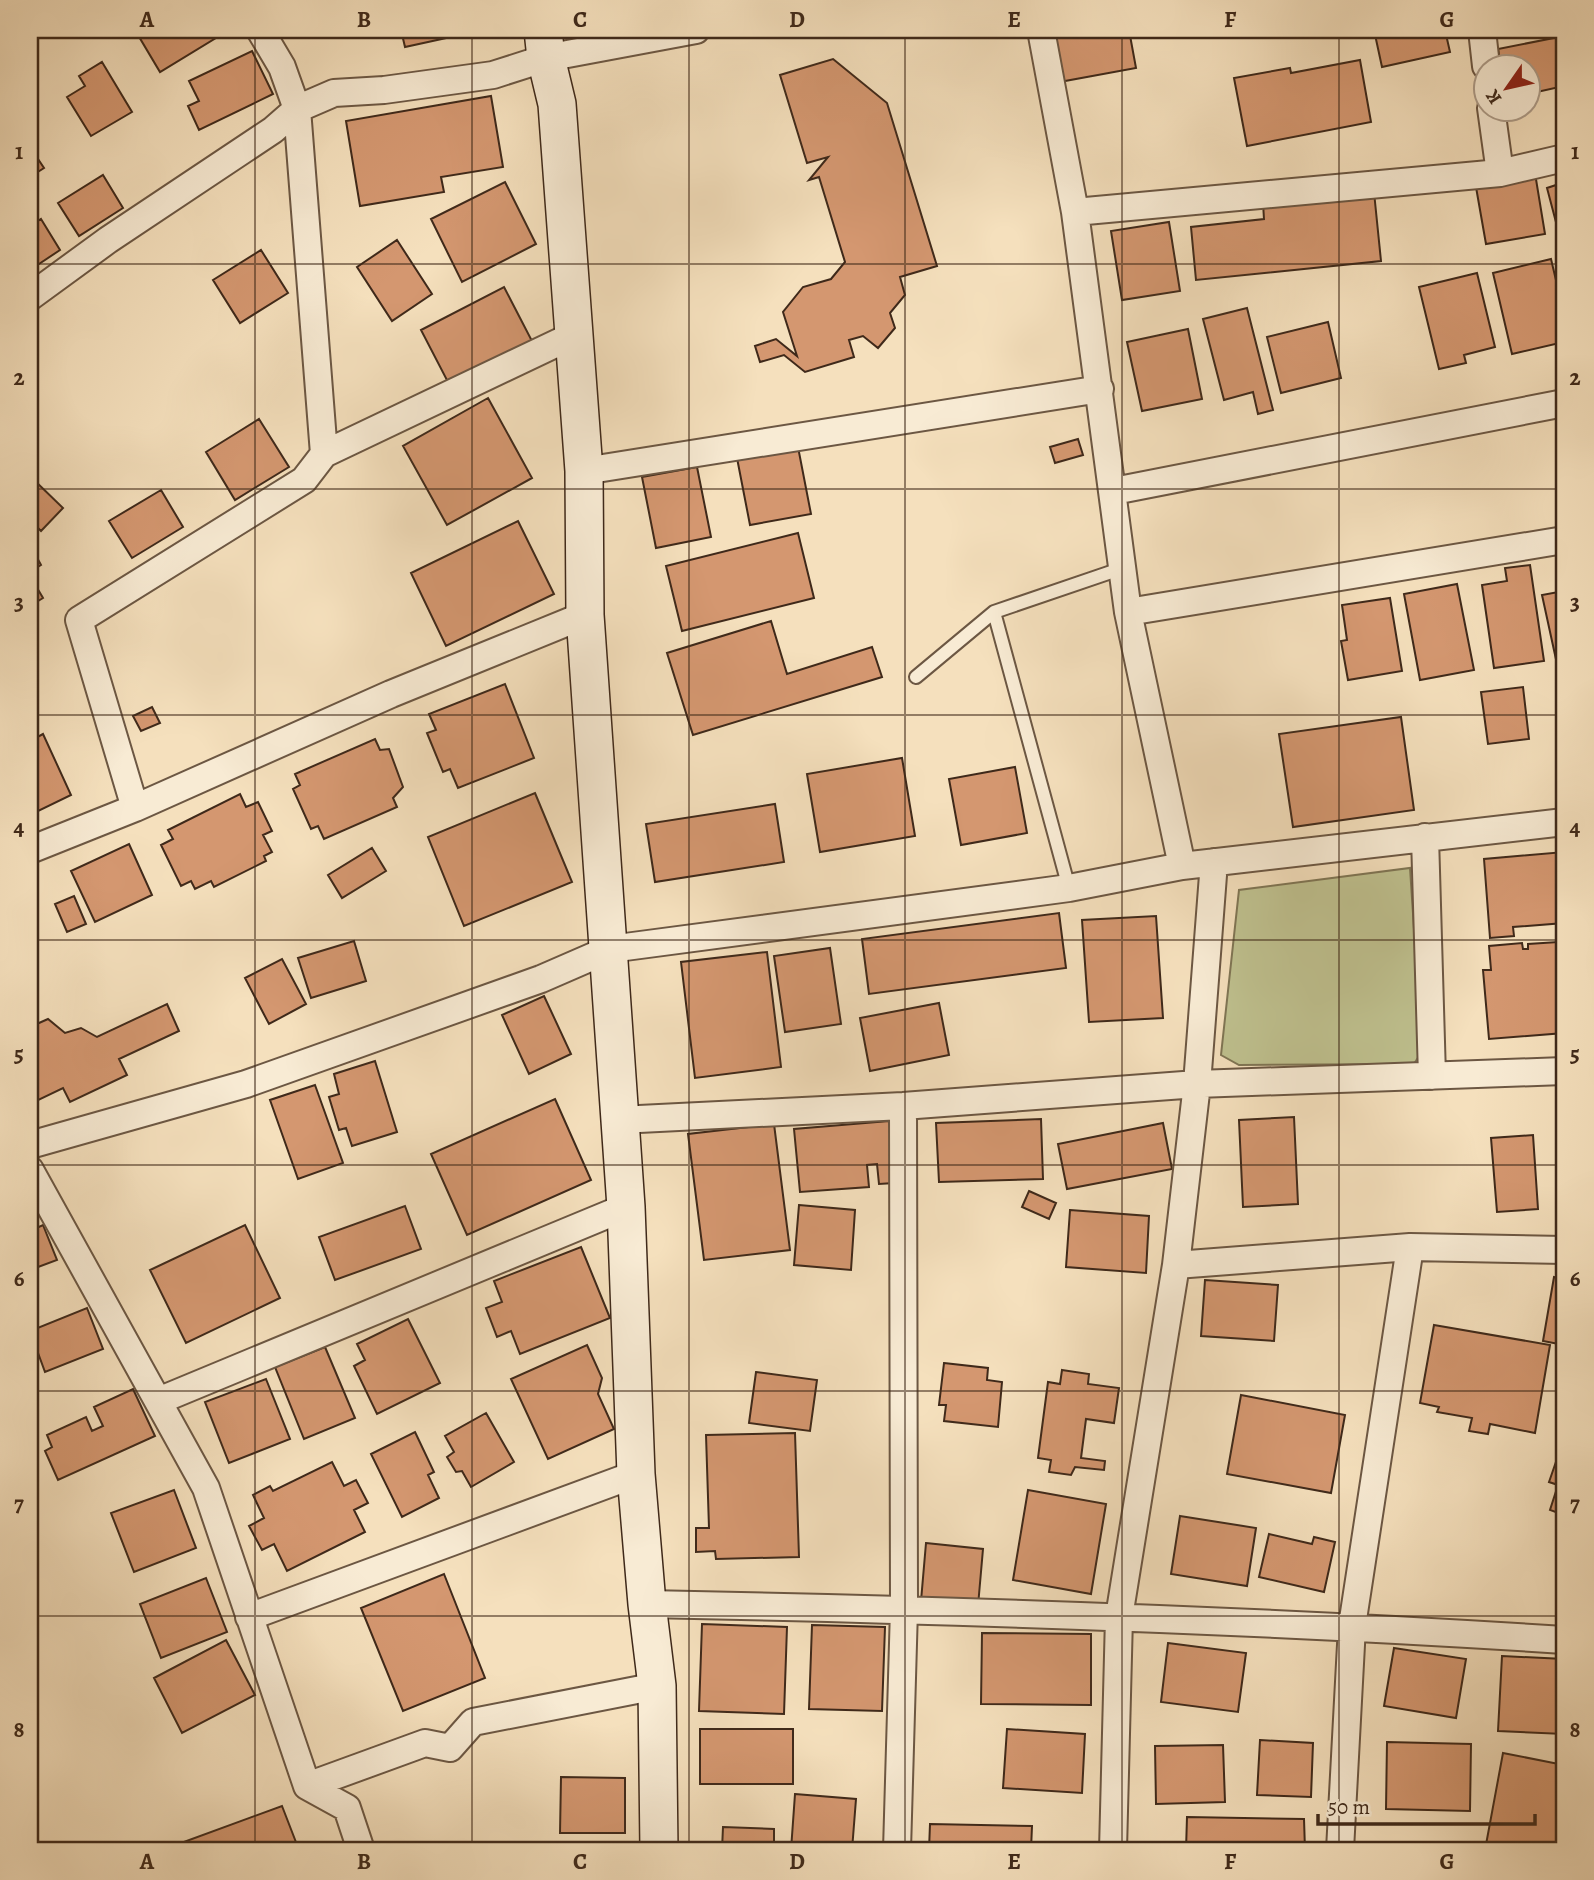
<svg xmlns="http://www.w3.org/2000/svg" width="1594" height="1880" viewBox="0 0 1594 1880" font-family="Alegreya,serif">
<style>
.green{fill:#bfc18f;stroke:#7f7554;stroke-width:2}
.building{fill:#d49770;stroke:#3f291a;stroke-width:2}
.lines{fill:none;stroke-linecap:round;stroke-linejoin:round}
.service-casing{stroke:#6c5743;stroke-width:16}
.minor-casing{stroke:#6c5743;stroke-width:30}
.secondary-casing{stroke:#3f291a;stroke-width:40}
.service{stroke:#f8ebd4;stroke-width:12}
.minor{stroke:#f8ebd4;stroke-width:26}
.secondary{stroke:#f8ebd4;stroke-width:37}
.grid{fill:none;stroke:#3f291a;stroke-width:2;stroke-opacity:0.55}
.neatline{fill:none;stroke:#3f291a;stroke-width:2.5}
.grid-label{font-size:23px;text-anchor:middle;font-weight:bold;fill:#3f291a}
</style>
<rect width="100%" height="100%" fill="#f5e0bd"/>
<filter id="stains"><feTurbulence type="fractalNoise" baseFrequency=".00286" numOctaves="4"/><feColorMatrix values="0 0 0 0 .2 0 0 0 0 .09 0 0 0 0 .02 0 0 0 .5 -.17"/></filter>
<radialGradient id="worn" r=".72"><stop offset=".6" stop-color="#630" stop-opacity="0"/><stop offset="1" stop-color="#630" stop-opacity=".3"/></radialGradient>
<!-- green -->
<path class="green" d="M1410 868 1422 1051 1414 1064 1239 1065 1221 1055 1239 890Z"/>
<!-- building -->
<path class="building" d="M147 30H229L160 72 138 35Z
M401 30H483L405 47Z
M1045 30H1129L1136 68 1054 83Z
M1374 30H1445L1450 52 1382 67Z
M1564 36V86L1528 94V66H1501L1498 49Z
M252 51 273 94 199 130 188 106 199 101 189 81Z
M833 59 887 103 937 266 900 277 905 295 890 313 895 328 878 348 863 336 849 340 854 357 805 372 784 355 760 362 755 346 776 339 797 356 783 312 803 287 831 279 845 262 819 177 809 180 828 157 807 163 780 75Z
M1360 60 1371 122 1247 146 1234 78 1290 68 1291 73Z
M102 62 132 112 91 136 67 97 85 86 79 76Z
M491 96 503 167 441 177 444 192 360 206 346 121Z
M30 147 44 168 30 177Z
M1533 161 1545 234 1486 244 1473 170Z
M1564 163V224L1557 226 1547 188 1559 184 1554 166Z
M103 175 123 208 79 236 58 203Z
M505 182 536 244 462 282 431 219Z
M1374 192 1381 261 1196 280 1191 227 1264 219 1263 203Z
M41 219 60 250 30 270V226Z
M1169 222 1180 291 1122 300 1111 231Z
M397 240 432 294 392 321 357 267Z
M261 250 288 293 240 323 213 280Z
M1551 259 1564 314V342L1512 354 1493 273Z
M1477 273 1495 347 1464 355 1466 363 1439 369 1419 287Z
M504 287 533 343 450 386 421 330Z
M1247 308 1273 410 1258 414 1253 392 1224 400 1203 319Z
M1328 322 1341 378 1281 393 1267 337Z
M1188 329 1202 399 1142 411 1127 342Z
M488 398 532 478 447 525 403 446Z
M259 419 289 467 235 500 206 452Z
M1078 439 1083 455 1055 463 1050 447Z
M798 447 811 514 750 525 737 458Z
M697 467 711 537 656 548 642 477Z
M32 478 63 508 41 531 30 520Z
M161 490 183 527 132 558 109 521Z
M518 521 554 594 446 646 411 573Z
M798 533 814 598 682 631 666 566Z
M35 554 41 565 30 572V557Z
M1530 565 1544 661 1494 668 1482 585 1507 581 1505 568Z
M1564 571V662L1557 664 1542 595 1564 591 1560 572Z
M30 576 43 598 30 606Z
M1457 584 1474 670 1420 680 1404 594Z
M1390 598 1402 671 1348 680 1341 641 1347 640 1342 605Z
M771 621 787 674 872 647 882 677 693 735 667 653Z
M505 684 534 758 458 788 450 769 443 772 427 733 436 730 429 714Z
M1564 686V712L1561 687Z
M1523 687 1529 739 1488 744 1481 692Z
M152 707 160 723 141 731 133 716Z
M1401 717 1414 810 1293 827 1279 734Z
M43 734 71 795 30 815V741Z
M375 739 380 750 389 749 403 787 393 798 397 807 324 839 318 826 311 829 293 789 300 785 295 774Z
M902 758 915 836 820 852 807 774Z
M1015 767 1027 833 961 845 949 779Z
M535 793 572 882 464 926 428 837Z
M240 794 246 807 258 802 272 831 263 835 272 852 264 856 266 861 214 887 211 881 195 889 191 881 181 886 161 845 173 839 168 830Z
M775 804 784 862 655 882 646 824Z
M129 844 152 895 95 922 71 871Z
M372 848 386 871 342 898 328 875Z
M1564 852V923L1513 927 1514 936 1490 938 1484 859Z
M74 896 86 924 67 932 55 904Z
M1059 913 1066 968 869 994 862 939Z
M1156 916 1163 1018 1089 1022 1082 920Z
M354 941 366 981 311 998 298 958Z
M1558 942 1562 978 1557 981 1559 1000 1564 1002V1033L1489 1039 1483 970H1491L1489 946 1522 943 1523 949H1528V944Z
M830 948 841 1024 785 1032 774 956Z
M767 952 781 1067 695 1078 681 962Z
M282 959 306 1004 269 1024 245 978Z
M544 996 571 1054 529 1074 502 1015Z
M939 1003 949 1055 870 1071 860 1018Z
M167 1004 179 1031 119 1059 127 1075 70 1102 63 1088 30 1104V1027L48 1019 65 1033 81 1028 97 1037Z
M375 1061 397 1132 352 1146 346 1128 339 1130 329 1097 339 1094 334 1074Z
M315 1085 343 1163 298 1179 270 1100Z
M555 1099 591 1180 467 1235 431 1154Z
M1294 1117 1298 1204 1243 1207 1239 1120Z
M1041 1119 1043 1179 939 1182 936 1123Z
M889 1121 894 1183 879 1184 877 1164 867 1165 869 1187 800 1192 794 1129Z
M1163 1123 1172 1169 1067 1189 1058 1144Z
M774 1124 790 1250 704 1260 688 1134Z
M1533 1135 1538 1209 1497 1212 1491 1138Z
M1029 1191 1056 1203 1049 1219 1022 1207Z
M799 1205 855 1210 851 1270 794 1265Z
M405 1206 421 1249 335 1280 319 1237Z
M1070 1210 1149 1216 1146 1273 1066 1267Z
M43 1225 57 1260 30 1270V1231Z
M245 1225 280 1298 186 1343 150 1270Z
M581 1247 610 1318 520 1354 511 1331 497 1337 486 1308 502 1302 494 1281Z
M1554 1277 1564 1279V1345L1543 1341Z
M1205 1280 1278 1285 1274 1341 1201 1336Z
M87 1308 103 1349 45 1372 30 1331Z
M408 1319 440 1383 377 1414 354 1366 365 1360 357 1344Z
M1434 1325 1550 1345 1535 1433 1490 1424 1488 1434 1469 1431 1472 1418 1437 1412 1439 1407 1420 1403Z
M587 1345 602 1378 598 1394 614 1429 548 1459 511 1379Z
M325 1347 355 1418 304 1439 275 1367Z
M944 1363 988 1368 987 1380 1002 1382 998 1427 944 1421 946 1405H939Z
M1062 1370 1089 1374 1088 1384 1119 1388 1114 1423 1086 1419 1081 1458 1105 1461 1104 1470 1075 1467 1071 1475 1049 1472 1051 1460 1038 1458 1048 1382 1060 1384Z
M756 1372 817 1380 810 1431 749 1423Z
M266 1379 290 1439 229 1463 205 1402Z
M133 1389 155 1436 58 1480 45 1451 52 1447 47 1435 86 1417 92 1431 103 1426 94 1407Z
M1241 1395 1345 1415 1331 1493 1227 1474Z
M486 1413 514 1462 471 1487 462 1471 456 1472 447 1457 454 1452 445 1436Z
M415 1432 434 1472 428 1475 439 1498 402 1517 371 1454Z
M795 1433 799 1557 716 1559 715 1551 696 1552V1528H709L706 1435Z
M1558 1456 1564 1458V1515L1550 1510 1558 1485 1549 1482Z
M332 1462 344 1486 356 1480 368 1503 354 1510 365 1532 287 1571 274 1544 262 1550 249 1526 264 1518 253 1495 270 1486 273 1491Z
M174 1490 196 1548 134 1572 111 1513Z
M1028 1490 1106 1504 1091 1594 1013 1580Z
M1180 1516 1256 1528 1247 1586 1171 1574Z
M1269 1534 1312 1544 1314 1537 1335 1542 1324 1592 1259 1577Z
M926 1543 983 1549 978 1606 921 1601Z
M444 1574 485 1678 403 1711 361 1608Z
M206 1578 227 1632 161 1658 140 1604Z
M702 1624 787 1627 784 1714 699 1711Z
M812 1625 885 1627 882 1711 809 1709Z
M982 1633 1091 1634V1705L981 1704Z
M226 1640 255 1695 182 1733 154 1678Z
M1168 1643 1246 1653 1238 1712 1161 1702Z
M1394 1648 1466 1659 1456 1718 1384 1706Z
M1502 1656 1564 1659V1734L1498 1731Z
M700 1729H793V1784H700Z
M1007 1729 1085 1734 1082 1793 1003 1788Z
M1260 1740 1313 1743 1311 1797 1257 1795Z
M1387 1742 1471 1744 1470 1811 1386 1809Z
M1223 1745 1225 1802 1156 1804 1155 1746Z
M1503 1753 1564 1765V1826L1560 1850H1485Z
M561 1777 625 1778V1833H560Z
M795 1794 856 1799 852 1850H791Z
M282 1806 299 1850H162Z
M1187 1817 1304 1819 1305 1850H1186Z
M930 1824 1032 1826 1031 1850H929Z
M723 1827 774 1829V1850H722Z"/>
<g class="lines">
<defs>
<path id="service" d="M994 612 1069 888
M916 677 994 612 1123 568"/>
<path id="minor" d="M260 30 282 67 297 109 324 454
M1041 30 1075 212 1128 612 1182 866
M1482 30 1486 66
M1491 108 1500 173
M1075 212 1500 173 1564 158
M30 297 108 240 273 130 297 109 334 93 384 90 493 75 546 58 696 30
M584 471 1100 389
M1114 491 1564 403
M1128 612 1564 540
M135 808 79 620 304 480 324 454 574 335
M1425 837 1432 1076
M30 850 135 808 391 694 585 615
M619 1120 903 1106 1197 1084 1564 1071
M30 1145 246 1084 541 979 610 949 1069 888 1182 866 1564 822
M30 1170 206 1488 307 1786 347 1808 361 1850
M1176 1265 1410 1247 1564 1250
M158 1401 626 1207
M647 1604C953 1610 1259 1620 1564 1640
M249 1617 636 1474
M307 1786 425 1743 450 1748 473 1722 657 1686
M897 1850 904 1609 903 1106
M1113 1850 1119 1617 1176 1265 1197 1084 1214 862
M1340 1850 1352 1626 1410 1247"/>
<path id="secondary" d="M543 30 546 58 557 104 584 471 585 615 626 1207 636 1474 647 1604 657 1686 659 1850"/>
</defs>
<!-- service casing -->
<use href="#service" class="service-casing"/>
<!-- minor casing -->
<use href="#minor" class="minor-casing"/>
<!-- secondary casing -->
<use href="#secondary" class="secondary-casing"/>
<!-- service -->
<use href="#service" class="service"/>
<!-- minor -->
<use href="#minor" class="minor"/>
<!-- secondary -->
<use href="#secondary" class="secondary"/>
</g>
<!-- grid -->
<path class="grid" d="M255 30V1850M472 30V1850M689 30V1850M905 30V1850M1122 30V1850M1339 30V1850M30 264H1564M30 489H1564M30 715H1564M30 940H1564M30 1165H1564M30 1391H1564M30 1616H1564"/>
<!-- margin -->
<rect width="1594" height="1880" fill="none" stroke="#f5e0bd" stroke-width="77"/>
<!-- north arrow -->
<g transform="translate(1507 88) rotate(236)"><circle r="33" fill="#f8ebd4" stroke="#ae9d8a" stroke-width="2"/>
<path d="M0-5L12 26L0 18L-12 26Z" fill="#8f2418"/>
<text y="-10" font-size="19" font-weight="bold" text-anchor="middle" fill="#3f291a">K</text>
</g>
<!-- scale -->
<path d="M1318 1814v10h217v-10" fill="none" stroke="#3f291a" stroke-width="3.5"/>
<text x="1328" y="1814" font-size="21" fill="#3f291a" stroke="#f8ebd4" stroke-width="5" paint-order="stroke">50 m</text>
<rect x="38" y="38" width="1518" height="1804" class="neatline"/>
<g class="grid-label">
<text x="147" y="27">A</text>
<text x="364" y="27">B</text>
<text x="580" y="27">C</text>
<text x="797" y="27">D</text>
<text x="1014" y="27">E</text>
<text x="1230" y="27">F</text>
<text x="1447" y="27">G</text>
<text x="19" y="159">1</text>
<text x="1575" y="159">1</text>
<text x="19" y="385">2</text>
<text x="1575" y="385">2</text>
<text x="19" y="610">3</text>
<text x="1575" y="610">3</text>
<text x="19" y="835">4</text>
<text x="1575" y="835">4</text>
<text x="19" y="1061">5</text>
<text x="1575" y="1061">5</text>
<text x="19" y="1286">6</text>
<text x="1575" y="1286">6</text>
<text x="19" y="1511">7</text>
<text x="1575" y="1511">7</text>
<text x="19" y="1737">8</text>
<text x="1575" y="1737">8</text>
<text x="147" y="1869">A</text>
<text x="364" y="1869">B</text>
<text x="580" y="1869">C</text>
<text x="797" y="1869">D</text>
<text x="1014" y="1869">E</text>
<text x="1230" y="1869">F</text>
<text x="1447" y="1869">G</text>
</g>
<rect width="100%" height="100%" filter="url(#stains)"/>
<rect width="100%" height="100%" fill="url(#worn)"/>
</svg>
